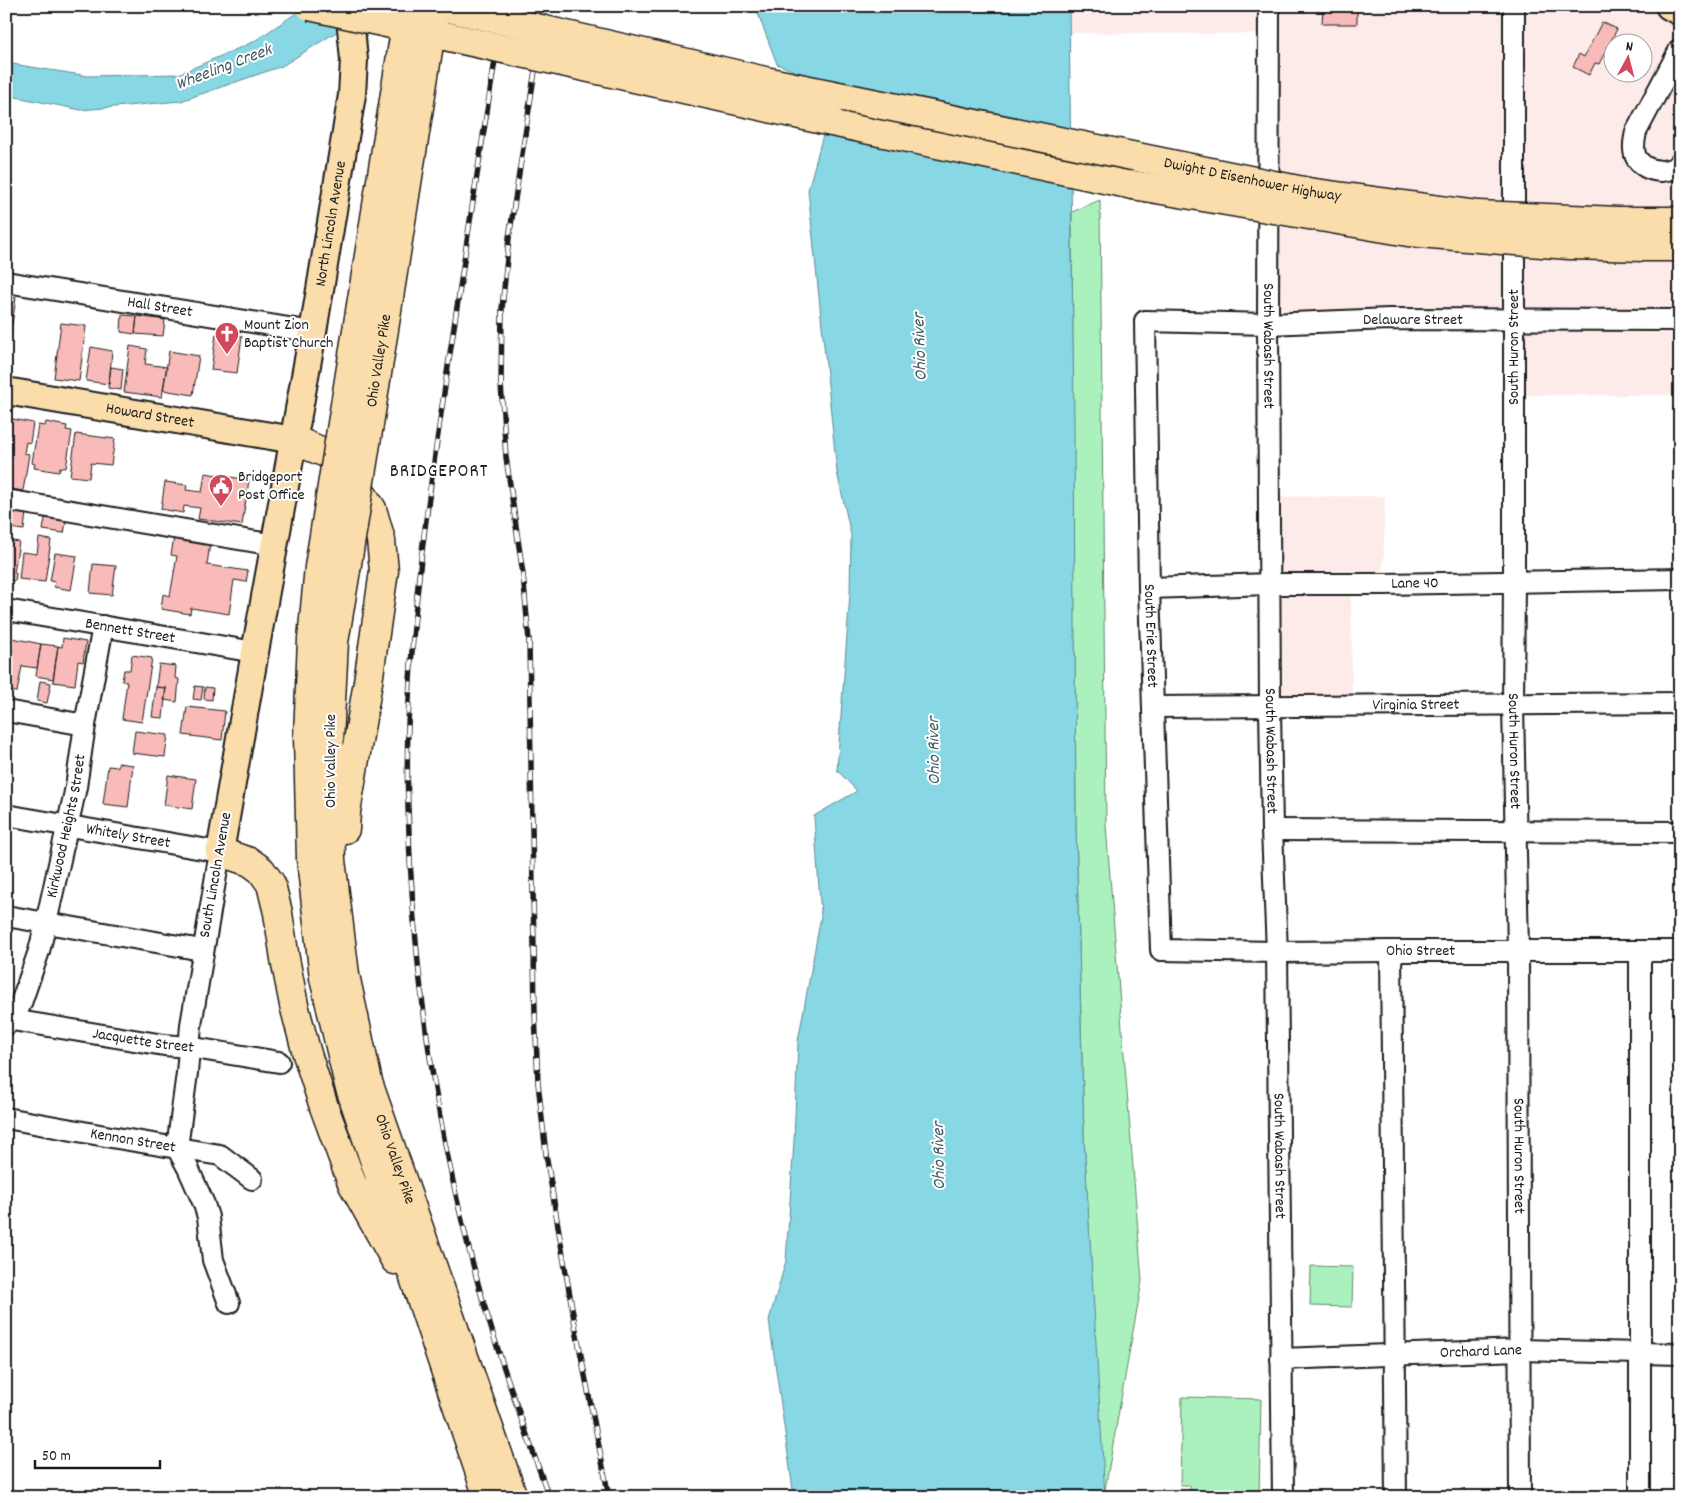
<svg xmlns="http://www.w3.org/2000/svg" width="1686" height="1503" viewBox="0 0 1686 1503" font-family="Dekko,sans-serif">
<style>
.built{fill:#fdebea;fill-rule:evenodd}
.green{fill:#abf1bd;stroke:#64866c}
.water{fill:#88d7e5;stroke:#5d8c95}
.building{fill:#f8bbb9;stroke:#1c1c1c}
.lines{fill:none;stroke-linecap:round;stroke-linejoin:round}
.minor-casing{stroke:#1c1c1c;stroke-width:24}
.major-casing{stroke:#1c1c1c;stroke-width:30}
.highway-casing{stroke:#1c1c1c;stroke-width:31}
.minor{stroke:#fff;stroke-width:20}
.major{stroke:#faddab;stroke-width:26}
.highway{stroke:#faddab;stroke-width:28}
.rail-casing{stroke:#1c1c1c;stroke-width:5.5}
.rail{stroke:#fff;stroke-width:4;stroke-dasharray:11;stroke-linecap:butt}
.highway-bridge-casing{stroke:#1c1c1c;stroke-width:31;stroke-linecap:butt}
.highway-bridge{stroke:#faddab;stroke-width:28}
.labels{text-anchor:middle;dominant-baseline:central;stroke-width:4;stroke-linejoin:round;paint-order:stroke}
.street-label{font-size:16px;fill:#1c1c1c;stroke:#fff}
.poi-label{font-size:16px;fill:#1c1c1c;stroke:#fff;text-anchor:start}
.water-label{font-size:18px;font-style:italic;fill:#425d62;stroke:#fff}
.quarter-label{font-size:19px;letter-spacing:1px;fill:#1c1c1c;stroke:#fff}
</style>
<rect width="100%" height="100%" fill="#fff"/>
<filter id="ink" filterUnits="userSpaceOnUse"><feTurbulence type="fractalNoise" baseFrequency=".02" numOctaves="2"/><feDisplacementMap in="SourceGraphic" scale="10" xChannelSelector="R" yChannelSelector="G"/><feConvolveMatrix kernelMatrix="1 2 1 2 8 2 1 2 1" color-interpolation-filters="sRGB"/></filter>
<g filter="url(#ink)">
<!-- built -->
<path class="built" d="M1069 6H1669L1680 12V395H1514V320L1268 324 1269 34 1070 33ZM1614 42H1644V72H1614Z
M1385 496 1383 584 1351 585 1352 706 1270 707V497Z"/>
<!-- green -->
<path class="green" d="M1100 200 1106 826 1142 1281 1104 1495 1084 1137 1076 828 1072 212Z
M1311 1266 1353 1267 1352 1307 1310 1306Z
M1182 1397 1261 1399 1259 1497H1190V1485H1180Z"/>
<!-- water -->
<path class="water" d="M307 6H378L282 66 181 101 81 110 6 95V63L88 76 179 74 253 42Z
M722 6H1069L1074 422 1076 828 1084 1137 1105 1497H794L769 1320 786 1261 794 1141 798 1041 821 916 814 816 857 791 837 770 850 594 851 535 837 472 808 190 836 87 777 64 757 11Z"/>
<!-- building -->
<path class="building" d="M1323 6H1357V24H1322Z
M1602 22 1617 29 1599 64 1595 63 1589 75 1573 67 1579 54 1584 57Z
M6 296 16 298 7 357 6 356Z
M122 315 137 316 135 334 121 332Z
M137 316 165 320 163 336 135 334Z
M61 323 86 326 79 381 54 378Z
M216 334 242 336 237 373 211 370Z
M130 346 147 349 145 364 167 367 162 397 124 392Z
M91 347 112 351 109 384 86 381Z
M169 351 199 356 193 395 163 390Z
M111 367 123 369 121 390 108 388Z
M7 418 33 423 30 443 26 442 24 453 29 454 23 491 6 488Z
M46 422 67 426 66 430 72 431 66 468 60 467 59 472 34 468 35 464 32 463 38 425 45 426Z
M76 434 115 439 111 465 91 463 89 478 70 476Z
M205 473 249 480 242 525 198 519 200 508 184 506 183 513 161 509 165 482 187 485 186 490 202 492Z
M11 511 26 512 24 530 9 528Z
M46 513 67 517 64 533 43 530Z
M174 537 210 543 207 565 248 571 246 582 234 580 229 614 191 608 190 614 161 609 163 594 170 596 177 556 171 555Z
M39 538 51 540 45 582 19 579 22 552 37 554Z
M6 540 19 542 14 573H16L15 581 6 580Z
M55 553 77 556 71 590 54 587 55 582 50 581Z
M93 564 116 566 112 595 90 593Z
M7 637 41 644 37 668 22 666 17 692 6 691Z
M63 638 86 642 83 662 78 661 75 685 53 682 58 646 62 647Z
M41 644 58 646 53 679 36 676Z
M132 655 152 658 142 722 122 719 127 682 122 681 124 670H130Z
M159 664 176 666 175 678 179 679 177 702 164 700 166 688 156 687Z
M40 681 51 683 47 703 37 701Z
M195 686 203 687 201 700 193 699Z
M156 687 166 688 163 718 152 717Z
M205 687 213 688 212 700 204 699Z
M187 707 225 711 222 740 183 735Z
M135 731 168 735 165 757 132 753Z
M118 763 133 765 128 807 103 804 108 766 118 767Z
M168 775 196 779 192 809 164 805Z"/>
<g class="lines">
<defs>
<g id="minor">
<path id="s1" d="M1269 6 1268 324 1270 707 1272 830 1277 952 1283 1497"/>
<path id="s2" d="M1514 6V582L1513 705 1518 951 1520 1497"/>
<path d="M1680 49 1636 132C1634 141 1632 151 1637 159 1647 173 1670 175 1680 163"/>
<path id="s3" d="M6 282 313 332"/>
<path id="s4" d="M1680 320 1389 319 1268 324 1145 321 1149 588 1161 950 1277 952 1391 951H1680"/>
<path d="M6 500 275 545"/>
<path id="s5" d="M1149 588 1270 584H1383L1680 579"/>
<path id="s6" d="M6 610 255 652"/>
<path id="s7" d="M1154 707 1680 703"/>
<path d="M6 711 85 725"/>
<path id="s8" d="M6 815 220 852 191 1025 187 1073 177 1148 188 1168 204 1204 208 1217 213 1260 229 1303"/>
<path d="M1272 830 1680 832"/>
<path d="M6 916 202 950"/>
<path d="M1391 951 1396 1497"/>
<path id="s9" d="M6 1019 164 1045 188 1047 279 1062"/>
<path id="s10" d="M6 1025 17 1012 21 1003 39 951 46 923 76 787 85 725 103 626"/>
<path id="s11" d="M6 1118 111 1137 220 1155 252 1179"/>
<path id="s12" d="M1281 1359 1520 1350 1680 1354"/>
<path d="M1640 1497V951"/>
</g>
<g id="major">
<path d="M1669 6 1680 12"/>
<path id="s13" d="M6 391 294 440"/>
<path id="s14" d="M220 852 255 652 313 332 352 95 354 60 349 6"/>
</g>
<g id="highway">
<path d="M832 122 1133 185"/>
<path d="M294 440 328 454 353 480 372 509 381 540 384 571 368 682 346 812 345 829"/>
<path d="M319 567 312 639 308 736 311 859 324 978 349 1085 488 1497"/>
<path id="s15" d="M346 570 334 642 329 740 331 860 345 975 368 1082 513 1497"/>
<path d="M220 852 250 862 261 870 271 884 278 913 285 959 294 1005 307 1054 324 1107 352 1183 395 1260"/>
</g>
</defs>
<!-- minor casing -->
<use href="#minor" class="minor-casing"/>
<!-- major casing -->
<use href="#major" class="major-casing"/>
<!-- highway casing -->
<use href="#highway" class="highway-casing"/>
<!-- minor -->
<use href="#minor" class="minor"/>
<!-- major -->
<use href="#major" class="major"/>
<!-- highway -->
<use href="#highway" class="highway"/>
<defs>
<path id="rail" d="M504 6C484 124 467 242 449 360 427 507 403 657 408 807 412 969 436 1131 479 1287 499 1358 524 1427 549 1497
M545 6 509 238 502 309 501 384 506 457 523 574 529 640 535 1012 538 1083 546 1154 560 1238 575 1325 609 1497"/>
</defs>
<!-- rail casing -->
<use href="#rail" class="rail-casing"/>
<!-- rail -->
<use href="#rail" class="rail"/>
<defs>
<g id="highway-bridge">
<path d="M310 6 832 122"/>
<path id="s16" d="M441 6 765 81 1308 192 1478 215 1618 221H1680"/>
<path d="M1133 185 1408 232 1502 240 1569 245 1644 247H1680"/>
<path d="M319 567 409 6"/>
<path id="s17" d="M346 570 435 6"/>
</g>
</defs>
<!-- highway-bridge casing -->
<use href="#highway-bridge" class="highway-bridge-casing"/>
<!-- highway-bridge -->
<use href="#highway-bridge" class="highway-bridge"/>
</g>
</g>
<!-- icons -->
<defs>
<symbol id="church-pin" viewBox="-11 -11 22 30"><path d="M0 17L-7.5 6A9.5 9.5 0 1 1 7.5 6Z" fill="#d1495b" stroke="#fff"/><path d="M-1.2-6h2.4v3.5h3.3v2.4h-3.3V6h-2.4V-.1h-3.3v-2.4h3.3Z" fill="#fff"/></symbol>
<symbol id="civic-pin" viewBox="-11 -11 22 30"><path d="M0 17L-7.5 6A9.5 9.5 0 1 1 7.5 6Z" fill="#d1495b" stroke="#fff"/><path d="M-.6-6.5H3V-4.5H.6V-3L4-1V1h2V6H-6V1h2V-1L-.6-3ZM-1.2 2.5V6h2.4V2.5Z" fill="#fff"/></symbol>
</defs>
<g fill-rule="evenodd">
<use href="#church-pin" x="213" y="320" width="28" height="38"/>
<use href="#civic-pin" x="207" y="472" width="28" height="38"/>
</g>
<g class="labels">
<!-- street labels -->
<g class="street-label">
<text stroke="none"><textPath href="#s16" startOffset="830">Dwight D Eisenhower Highway</textPath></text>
<text stroke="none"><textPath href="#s14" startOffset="638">North Lincoln Avenue</textPath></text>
<text stroke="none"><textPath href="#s3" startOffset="156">Hall Street</textPath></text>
<text x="1413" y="320">Delaware Street</text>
<text stroke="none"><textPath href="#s1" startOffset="340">South Wabash Street</textPath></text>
<text transform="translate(1514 347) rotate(-90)">South Huron Street</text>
<text stroke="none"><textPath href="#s17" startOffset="212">Ohio Valley Pike</textPath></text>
<text stroke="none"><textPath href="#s13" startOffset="146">Howard Street</textPath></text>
<text stroke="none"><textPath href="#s5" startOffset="266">Lane 40</textPath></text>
<text stroke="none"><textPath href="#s6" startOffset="126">Bennett Street</textPath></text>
<text stroke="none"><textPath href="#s4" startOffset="850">South Erie Street</textPath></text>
<text stroke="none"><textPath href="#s7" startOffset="262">Virginia Street</textPath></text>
<text stroke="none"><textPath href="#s1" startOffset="745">South Wabash Street</textPath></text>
<text stroke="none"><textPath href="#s2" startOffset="745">South Huron Street</textPath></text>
<text transform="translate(331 761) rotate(-90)">Ohio Valley Pike</text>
<text stroke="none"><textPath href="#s10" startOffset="210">Kirkwood Heights Street</textPath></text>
<text stroke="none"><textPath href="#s8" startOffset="124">Whitely Street</textPath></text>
<text transform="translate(216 875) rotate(-80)">South Lincoln Avenue</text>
<text stroke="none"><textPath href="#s4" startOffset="1424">Ohio Street</textPath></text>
<text stroke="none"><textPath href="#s9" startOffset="139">Jacquette Street</textPath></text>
<text stroke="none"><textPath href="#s11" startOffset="129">Kennon Street</textPath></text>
<text stroke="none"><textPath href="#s1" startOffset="1150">South Wabash Street</textPath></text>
<text stroke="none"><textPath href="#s2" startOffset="1150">South Huron Street</textPath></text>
<text stroke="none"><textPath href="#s15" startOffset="598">Ohio Valley Pike</textPath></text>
<text stroke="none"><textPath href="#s12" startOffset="200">Orchard Lane</textPath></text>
</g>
<!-- poi labels -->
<g class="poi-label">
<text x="244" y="325">Mount Zion<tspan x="244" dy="18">Baptist Church</tspan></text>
<text x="238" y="477">Bridgeport<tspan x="238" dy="18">Post Office</tspan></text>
</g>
<!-- water labels -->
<g class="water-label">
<text transform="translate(224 68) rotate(-21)">Wheeling Creek</text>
<text transform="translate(921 347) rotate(-92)">Ohio River</text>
<text transform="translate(935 751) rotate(-91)">Ohio River</text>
<text transform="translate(940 1156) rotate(-91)">Ohio River</text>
</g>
<!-- quarter labels -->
<g class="quarter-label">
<text x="439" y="472">BRIDGEPORT</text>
</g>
</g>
<!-- margin -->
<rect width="1686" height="1503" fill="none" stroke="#fff" stroke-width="25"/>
<rect x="12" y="12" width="1661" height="1478" fill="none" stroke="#1c1c1c" stroke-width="2" filter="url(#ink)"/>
<!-- north arrow -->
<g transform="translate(1628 58) rotate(7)"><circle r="24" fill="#ffffff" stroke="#a4a4a4"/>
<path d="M0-4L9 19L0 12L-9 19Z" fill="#d1495b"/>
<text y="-8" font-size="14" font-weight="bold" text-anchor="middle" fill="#1c1c1c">N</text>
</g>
<!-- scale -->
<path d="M35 1460v8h125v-8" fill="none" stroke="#1c1c1c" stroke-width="2.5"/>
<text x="42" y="1460" font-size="15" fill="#1c1c1c" stroke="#ffffff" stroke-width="4" paint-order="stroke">50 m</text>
</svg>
